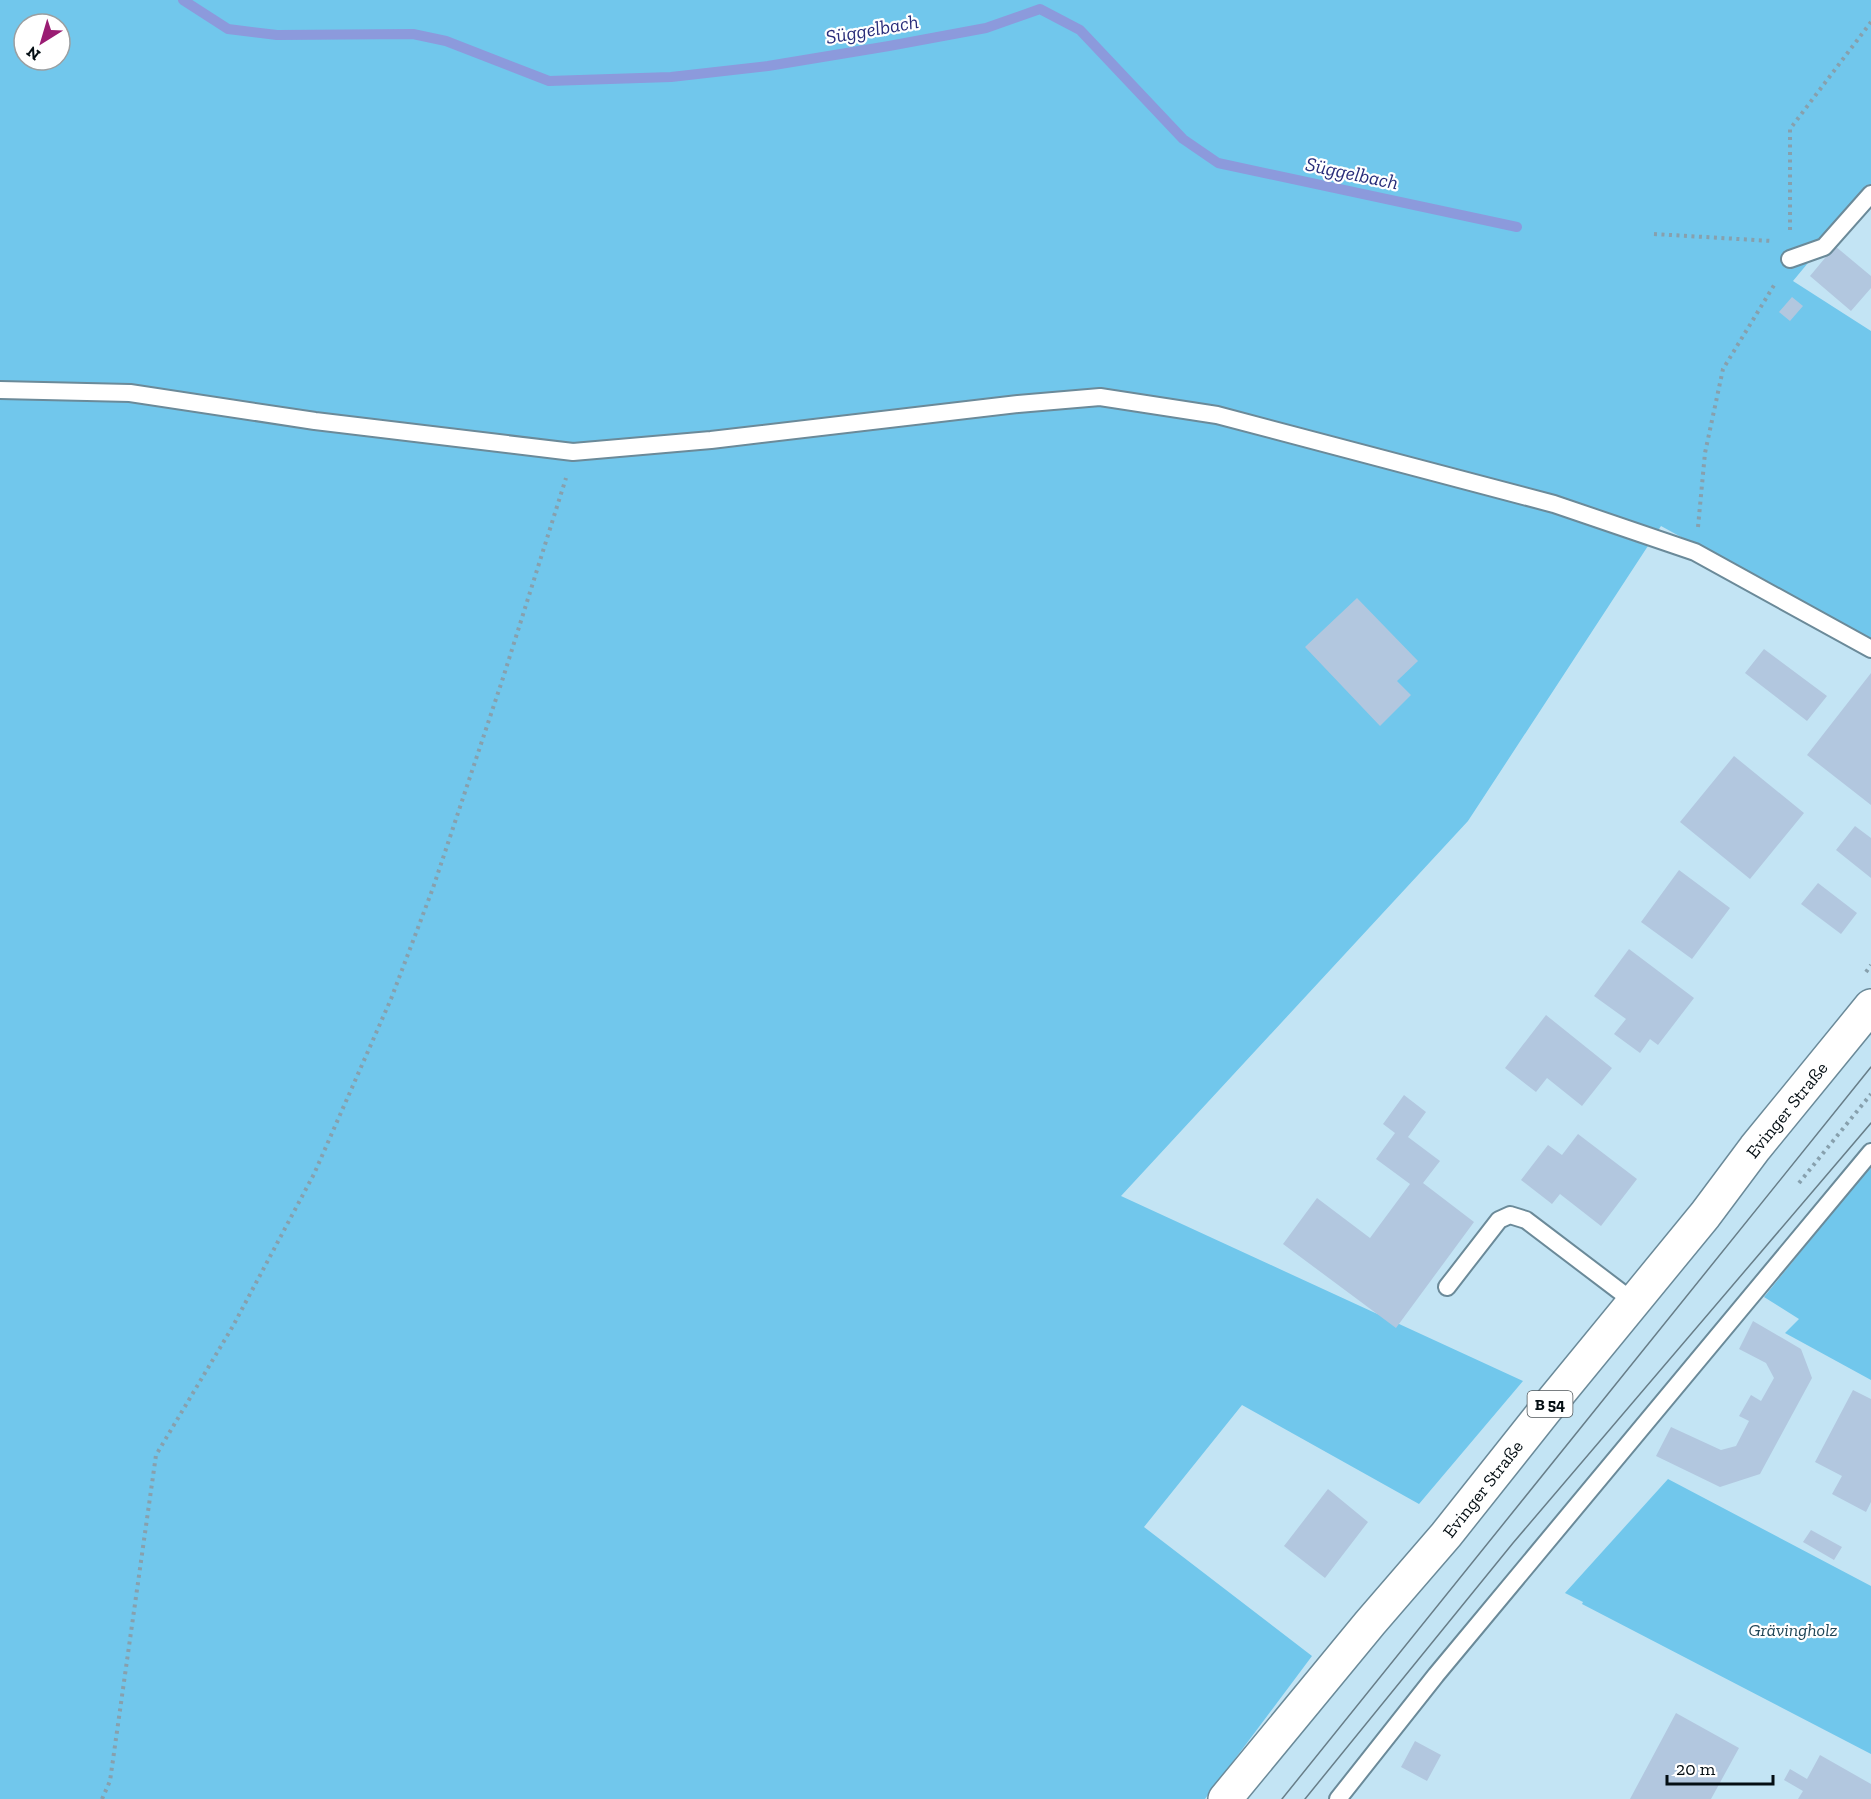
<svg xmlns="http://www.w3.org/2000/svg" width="1871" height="1799" viewBox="0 0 1871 1799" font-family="'Zilla Slab',serif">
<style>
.green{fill:#71c7ec;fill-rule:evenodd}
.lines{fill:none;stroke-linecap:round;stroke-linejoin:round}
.stream{stroke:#8c9adc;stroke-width:10}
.building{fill:#b2c7df}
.lane-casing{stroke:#6b8a99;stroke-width:20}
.primary-casing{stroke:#6b8a99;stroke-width:36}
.path{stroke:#87a0ad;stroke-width:4;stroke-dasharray:3 4.5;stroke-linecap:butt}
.lane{stroke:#fff;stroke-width:16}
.primary{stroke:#fff;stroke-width:33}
.tram{stroke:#687e89;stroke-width:1.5}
.labels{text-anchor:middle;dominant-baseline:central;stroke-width:4.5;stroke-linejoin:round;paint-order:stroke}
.shield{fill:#fff;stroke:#4f565a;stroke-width:1.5}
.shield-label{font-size:16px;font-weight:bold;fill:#040e13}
.street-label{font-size:18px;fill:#040e13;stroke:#fff}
.park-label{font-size:18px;font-style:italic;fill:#204657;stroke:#fff}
.water-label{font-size:20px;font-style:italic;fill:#282d7a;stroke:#fff}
</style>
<rect width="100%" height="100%" fill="#c3e4f4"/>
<!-- green -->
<path class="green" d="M0 0H1871V187L1793 281 1871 331V641L1661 526 1468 821 1121 1196 1523 1381 1419 1504 1242 1405 1144 1527 1312 1656 1205 1799H0ZM24 24H60V60H24Z
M1871 1165V1380L1785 1333 1799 1319 1764 1297Z
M1668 1479 1871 1586V1754L1582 1604 1583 1602 1565 1593Z"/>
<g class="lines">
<!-- stream -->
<path class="stream" d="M183 0 228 29 277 35 413 34 446 41 549 81 671 77 768 66 889 46 986 28 1040 9 1080 30 1183 139 1218 163 1517 227"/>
</g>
<!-- building -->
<path class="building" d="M1835 246 1871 276V288L1851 311 1810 276Z
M1792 297 1803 306 1790 321 1779 312Z
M1357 598 1418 661 1397 681 1411 695 1380 726 1305 647Z
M1764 649 1827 696 1807 721 1745 673Z
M1871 673V805L1807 755Z
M1734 756 1804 813 1750 879 1680 822Z
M1855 826 1871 838V878L1836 850Z
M1679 870 1730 908 1692 959 1641 922Z
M1818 883 1857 913 1841 934 1801 904Z
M1629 949 1694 998 1658 1045 1650 1039 1640 1053 1614 1034 1626 1019 1594 996Z
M1546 1015 1612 1068 1582 1106 1547 1078 1536 1092 1505 1068Z
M1404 1095 1426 1112 1408 1137 1440 1161 1423 1183 1474 1222 1396 1328 1283 1244 1317 1198 1370 1238 1410 1184 1376 1159 1395 1133 1383 1124Z
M1578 1134 1637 1179 1601 1226 1560 1194 1552 1204 1521 1180 1548 1145 1562 1155Z
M1753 1321 1801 1349 1812 1378 1760 1474 1720 1487 1656 1456 1671 1427 1721 1450 1736 1446 1749 1421 1739 1416 1751 1395 1761 1401 1774 1378 1766 1363 1739 1349Z
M1853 1390 1871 1399V1502L1866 1512 1832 1494 1842 1476 1815 1462Z
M1328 1489 1368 1522 1325 1578 1284 1546Z
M1811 1530 1842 1547 1834 1560 1803 1542Z
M1676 1713 1739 1748 1711 1799H1630Z
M1415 1741 1441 1755 1427 1781 1401 1767Z
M1820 1755 1871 1784V1799H1798L1803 1791 1784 1780 1790 1769 1807 1779Z"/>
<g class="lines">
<defs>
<path id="lane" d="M1790 259 1824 247 1871 194
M0 390 130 393 315 421 573 452 711 440 1018 404 1100 397 1217 415 1554 504 1695 552 1871 649
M1447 1287 1499 1220 1510 1215 1526 1220 1634 1302
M1338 1799 1436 1675 1871 1152"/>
<path id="primary" d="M1225 1799 1370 1623 1446 1535 1546 1409 1705 1215 1755 1148 1871 1006"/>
</defs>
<!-- lane casing -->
<use href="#lane" class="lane-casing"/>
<!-- primary casing -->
<use href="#primary" class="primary-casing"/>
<!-- path -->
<path class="path" d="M1790 230V129L1871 22
M1654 234 1772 241
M1698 527 1705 453 1723 369 1776 282
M1866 972 1871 965
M1799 1183 1871 1094
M102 1799 110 1781 156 1455 233 1326 314 1174 391 999 433 888 503 678 566 478"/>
<!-- lane -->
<use href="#lane" class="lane"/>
<!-- primary -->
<use href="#primary" class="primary"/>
<!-- tram -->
<path class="tram" d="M1282 1799 1871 1067
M1305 1799 1513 1543 1871 1123"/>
</g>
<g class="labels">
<!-- shield labels -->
<rect class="shield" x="1527.5" y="1391" width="45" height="26" rx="4.5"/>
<g class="shield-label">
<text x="1550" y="1404">B 54</text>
</g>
<!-- street labels -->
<g class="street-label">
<text transform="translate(1787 1110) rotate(-51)">Evinger Straße</text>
<text transform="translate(1483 1489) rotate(-52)">Evinger Straße</text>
</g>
<!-- park labels -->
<g class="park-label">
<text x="1793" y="1630">Grävingholz</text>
</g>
<!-- water labels -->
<g class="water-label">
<text transform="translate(872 29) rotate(-10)">Süggelbach</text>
<text transform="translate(1352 173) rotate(12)">Süggelbach</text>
</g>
</g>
<!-- north arrow -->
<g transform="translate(42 42) rotate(217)"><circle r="28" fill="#ffffff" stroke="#9b9fa1" stroke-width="1.5"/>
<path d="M0-4.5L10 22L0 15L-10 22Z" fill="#9a1c73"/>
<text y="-9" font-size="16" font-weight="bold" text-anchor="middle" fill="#040e13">N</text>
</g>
<!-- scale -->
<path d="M1667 1775v9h106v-9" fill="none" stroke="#040e13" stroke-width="3"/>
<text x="1676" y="1775" font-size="18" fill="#040e13" stroke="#ffffff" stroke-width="4.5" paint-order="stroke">20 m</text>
</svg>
